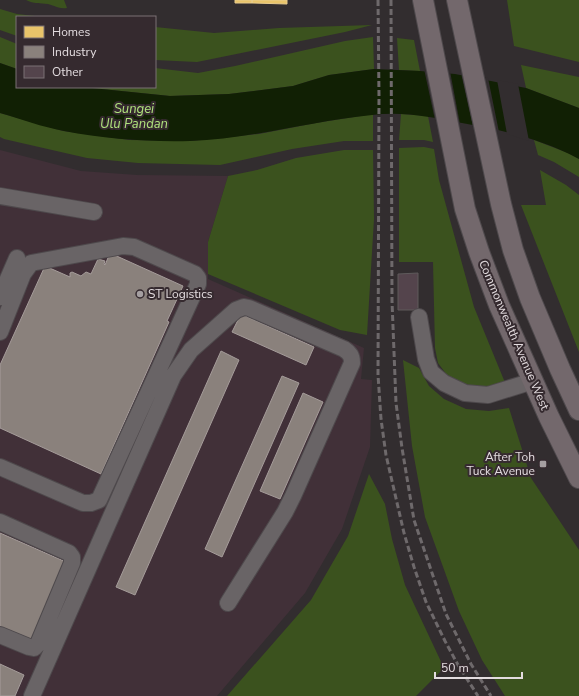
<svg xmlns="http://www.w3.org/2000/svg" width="579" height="696" viewBox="0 0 579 696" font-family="'Nunito Sans',sans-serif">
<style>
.built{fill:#413038}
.green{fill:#3b521e}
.water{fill:#112004}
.pier{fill:#322d2f}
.homes{fill:#e9c46a;stroke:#e7cb8d}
.industry{fill:#8a817c;stroke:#a59c9a}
.building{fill:#54444c;stroke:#5e5a5b}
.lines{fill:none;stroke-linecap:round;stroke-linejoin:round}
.minor-casing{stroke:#4e494c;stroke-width:18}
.major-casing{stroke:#4e494c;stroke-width:22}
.minor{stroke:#696466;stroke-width:16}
.major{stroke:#73686c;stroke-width:20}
.rail{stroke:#6e696b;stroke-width:3;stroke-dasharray:6 3;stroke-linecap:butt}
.poi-dot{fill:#a59fa1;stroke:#352a2f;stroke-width:1.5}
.labels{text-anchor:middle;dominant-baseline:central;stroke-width:4;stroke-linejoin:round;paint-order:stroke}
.poi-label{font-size:12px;fill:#e3dcdf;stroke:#352a2f;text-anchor:start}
.street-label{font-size:12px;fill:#e3dcdf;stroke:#352a2f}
.water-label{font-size:13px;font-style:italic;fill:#b0e37d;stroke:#352a2f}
</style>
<rect width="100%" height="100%" fill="#322d2f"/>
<!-- built -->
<path class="built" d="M0 150 81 171 137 175 228 176 208 242V279L364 348 361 379 372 380 370 447 342 529 305 593 217 696H0Z"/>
<!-- green -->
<path class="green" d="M26 0H64L67 8C58 9 56 6 48 4 40 3 34 4 26 0Z
M507 0H579V62L514 46Z
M0 9 17 14 44 17H17V36L0 30Z
M372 25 345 32 197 62 155 60V27L214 33 279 28Z
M0 37 17 44V69L0 63Z
M373 37 374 69 329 75 293 86 229 94 170 96 82 87H155V68L198 73 235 66 345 41Z
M397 38 414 40 420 71 399 70Z
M521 65 579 77V108L526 88Z
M0 113 63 131 129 140 191 141 259 134 316 123 373 114V141H344L292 149 220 165 138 163 87 158 4 139 0 137Z
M401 114 428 116 433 142 424 140H399Z
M534 140 568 153 579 159V177L554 162 538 155Z
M424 147 434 149 439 180 474 307 506 385 488 389 467 386 447 375 438 363 435 348 433 262H399V148Z
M344 150H373L374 219 367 335 340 330 208 274V242L228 176 257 170 296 158Z
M540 170 566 185 579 195V352L521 205H546Z
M403 360 419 368 429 386 444 399 466 409 489 411 509 408 531 478 579 550V696H505L482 660 459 611 425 517 412 446Z
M369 474 385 504 392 539 405 585 444 668 416 696H227L311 600 348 536Z"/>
<!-- water -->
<path class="water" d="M0 63 17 69V87H82L170 96 229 94 293 86 329 75 374 69 420 71 455 74 526 88 579 108V159C542 139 502 130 462 123 432 117 402 111 372 115 311 121 251 139 190 141 148 142 105 139 64 131 42 127 21 119 0 113Z"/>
<!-- pier -->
<path class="pier" d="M424 69 450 71 460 124 435 120Z
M461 73 488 78 499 132 473 127Z
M497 80 518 84 529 141 507 134Z"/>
<!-- homes -->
<path class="homes" d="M235 0H252V3H235Z
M252 0H287V4L252 3Z"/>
<!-- industry -->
<path class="industry" d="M110 253 183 286 167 321 169 322 101 474 0 428V365L45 266 70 277V273L72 272 81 276 86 272 91 274 98 259 105 261 104 264 105 265Z
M241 314 314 347 306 365 232 332Z
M221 351 239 360 135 595 116 587Z
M282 376 299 383 222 557 205 549Z
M303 393 323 402 280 499 260 491Z
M0 533 66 562 32 642 0 628Z
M0 664 24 675 15 696H0Z"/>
<!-- building -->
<path class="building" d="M418 273V310H398V274Z"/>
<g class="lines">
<defs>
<path id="minor" d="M0 196 94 212
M0 297 17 258
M419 317 426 359 431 372 444 383 465 393 488 395 533 381
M0 332 23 274 31 263 123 246 134 247 195 274 198 278V284L99 500 91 503H83L0 467
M0 522 69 553 72 557V563L38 644 34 648 29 647 0 635
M32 696 173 376 191 350 236 310 244 307 249 308 344 349C350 353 352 356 352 363L293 496 285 512 228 603"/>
<path id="major" d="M423 0 465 209 479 252 499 305 549 417 579 478
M457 0 501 204 513 250 530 298 560 369 579 410"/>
</defs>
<!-- minor casing -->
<use href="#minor" class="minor-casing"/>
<!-- major casing -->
<use href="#major" class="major-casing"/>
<!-- minor -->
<use href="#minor" class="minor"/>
<!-- major -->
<use href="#major" class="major"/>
<!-- rail -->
<path class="rail" d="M378 0 379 97 378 375 381 419 386 455 404 533 414 567 426 602 445 641 458 665 478 696
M391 0 392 301 396 403 402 448 414 520 446 614 471 664 491 696"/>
</g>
<!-- markers -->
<g class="poi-dot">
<circle cx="140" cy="294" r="4"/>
<rect x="539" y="460" width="8" height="8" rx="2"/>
</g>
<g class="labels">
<!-- poi labels -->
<g class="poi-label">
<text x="148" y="294">ST Logistics</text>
<text x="535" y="457" text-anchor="end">After Toh<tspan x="535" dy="14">Tuck Avenue</tspan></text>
</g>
<!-- street labels -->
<g class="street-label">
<text transform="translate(514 335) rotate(67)">Commonwealth Avenue West</text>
</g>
<!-- water labels -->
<g class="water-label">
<text x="134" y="109">Sungei<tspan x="134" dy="15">Ulu Pandan</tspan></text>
</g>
</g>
<!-- legend -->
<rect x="16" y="16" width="140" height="72" fill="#352a2f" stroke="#7b7175"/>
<rect x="24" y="26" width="20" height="12" fill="#e9c46a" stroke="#7b7175"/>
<text x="52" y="36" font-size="12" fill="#e3dcdf">Homes</text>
<rect x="24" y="46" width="20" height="12" fill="#8a817c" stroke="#7b7175"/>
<text x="52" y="56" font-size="12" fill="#e3dcdf">Industry</text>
<rect x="24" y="66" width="20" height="12" fill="#54444c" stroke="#7b7175"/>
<text x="52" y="76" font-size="12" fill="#e3dcdf">Other</text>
<!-- scale -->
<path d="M435 672v6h87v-6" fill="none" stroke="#e3dcdf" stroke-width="2"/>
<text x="441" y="672" font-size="12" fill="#e3dcdf" stroke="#352a2f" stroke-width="3" paint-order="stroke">50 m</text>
</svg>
